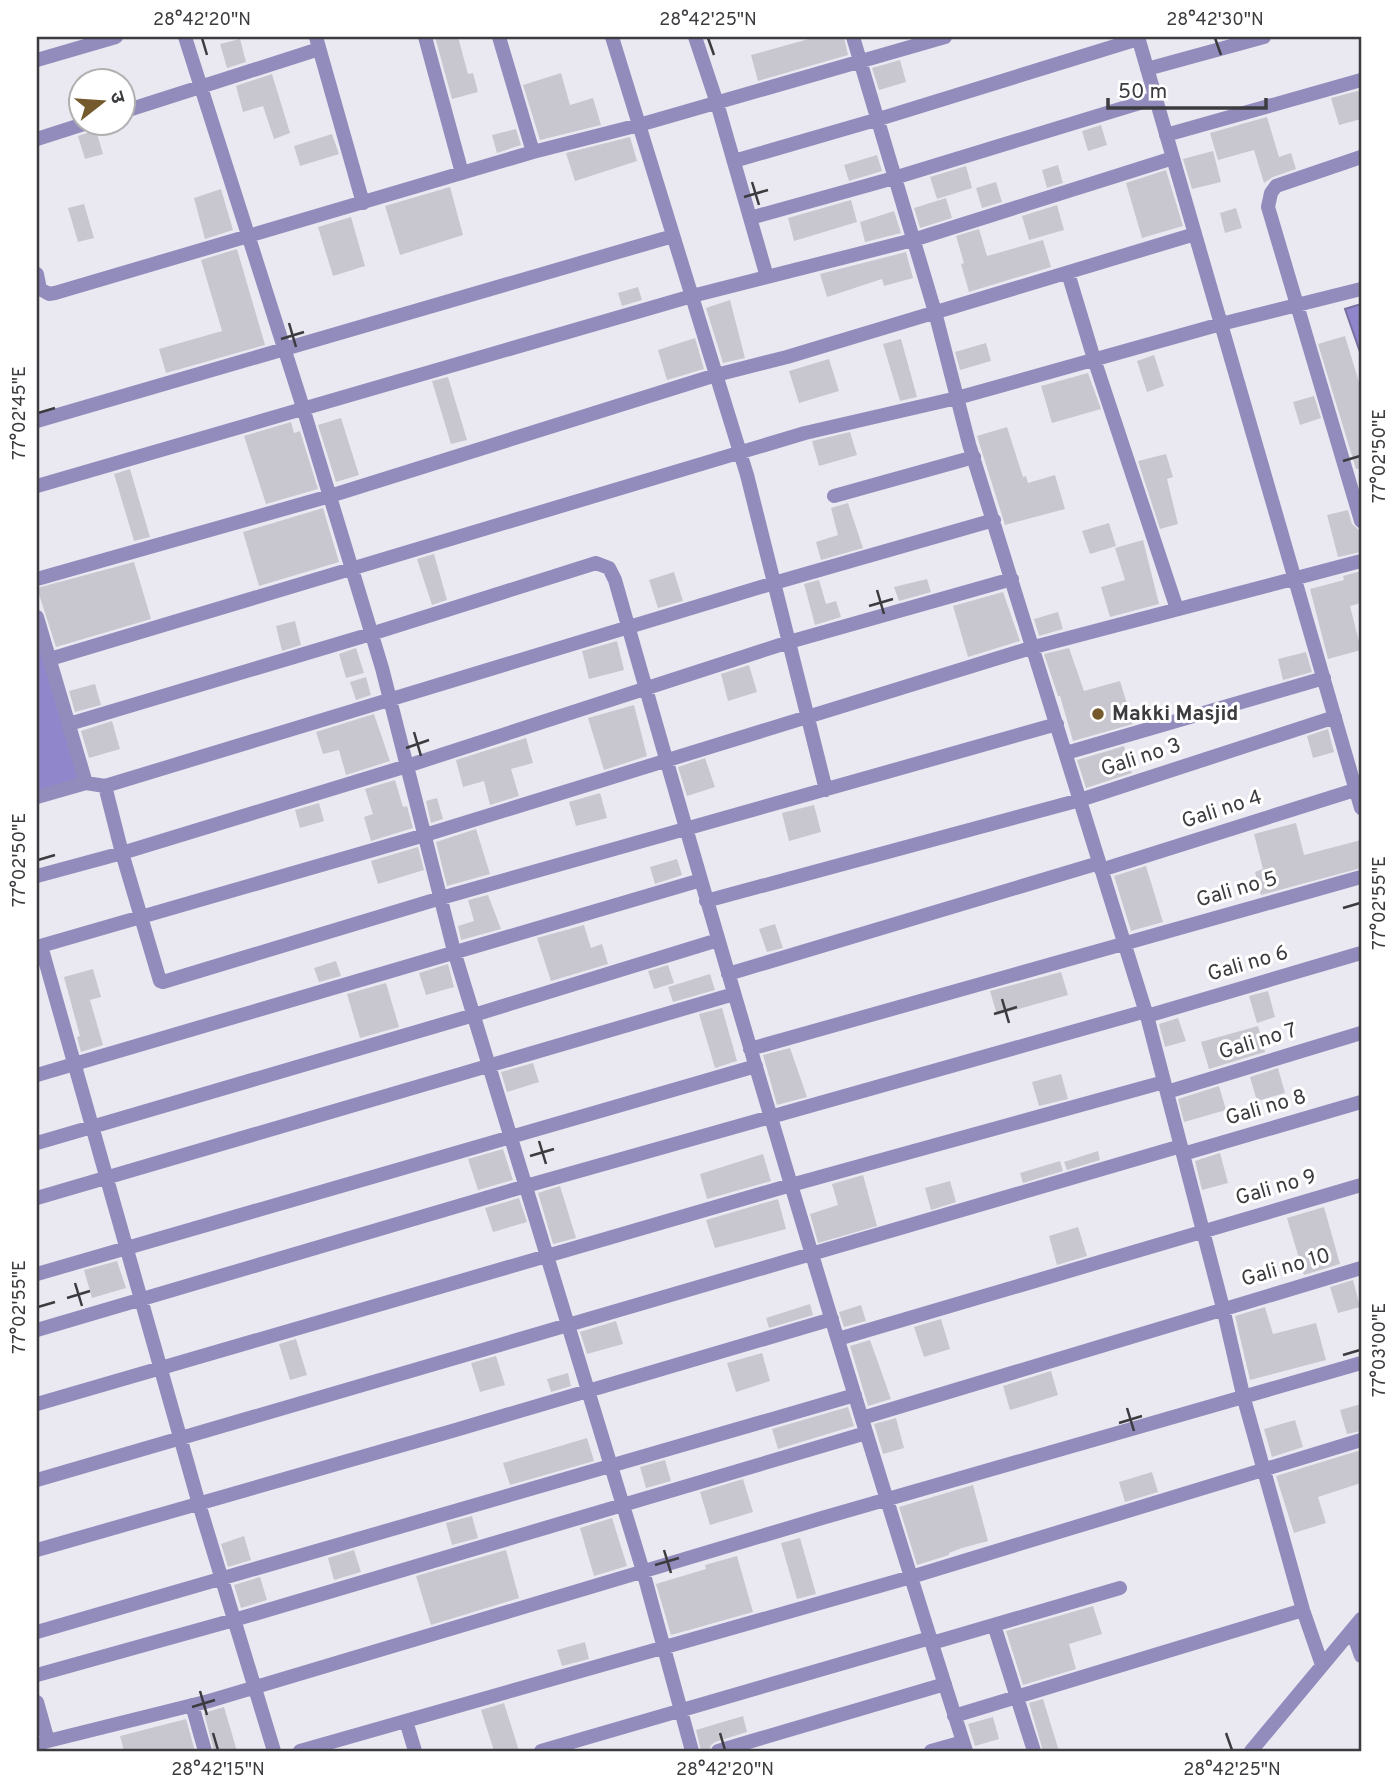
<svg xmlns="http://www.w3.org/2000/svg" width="1398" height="1788" viewBox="0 0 1398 1788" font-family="Overpass,'Noto Sans Devanagari',sans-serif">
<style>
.water{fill:#9086cb;stroke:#7770a1;stroke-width:2}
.building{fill:#c8c7d0}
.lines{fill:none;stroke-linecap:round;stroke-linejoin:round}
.street{stroke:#928cbd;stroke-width:14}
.ticks{fill:none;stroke:#3c3b3f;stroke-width:2.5}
.poi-dot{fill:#745a2c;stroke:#fff;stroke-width:2.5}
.labels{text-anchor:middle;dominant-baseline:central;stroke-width:6;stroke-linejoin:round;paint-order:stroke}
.poi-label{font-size:21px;font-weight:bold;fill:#3c3b3f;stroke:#fff;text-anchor:start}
.street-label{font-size:21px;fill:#3c3b3f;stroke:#fff}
.neatline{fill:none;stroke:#3c3b3f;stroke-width:2.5}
.ticks-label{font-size:18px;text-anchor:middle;fill:#3c3b3f}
</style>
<rect width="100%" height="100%" fill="#eae9f1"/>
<!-- water -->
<path class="water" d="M1361 304V355L1345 309Z
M37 616 85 779 37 793Z"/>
<!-- building -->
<path class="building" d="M435 37H458L468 74 473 73 478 92 452 99Z
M816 37H844L848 55 758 81 751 55Z
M240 39 246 62 227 68 220 44Z
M900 60 906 82 879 90 872 68Z
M561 73 570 105 593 98 601 125 540 140 523 85Z
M272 74 290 133 274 139 263 106 243 112 236 86Z
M1361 90V119L1339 125 1331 98Z
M1267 117 1279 157 1291 153 1296 169 1273 177 1264 183 1254 150 1218 160 1210 133Z
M1101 125 1107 145 1088 151 1082 131Z
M516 129 521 145 497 153 492 135Z
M96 130 103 154 85 159 78 136Z
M332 134 339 154 300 166 294 146Z
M630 137 637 161 575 181 566 153Z
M1213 151 1221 182 1192 189 1183 159Z
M877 155 882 171 849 181 844 165Z
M1058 165 1063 183 1047 188 1042 170Z
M966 166 972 188 937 199 930 177Z
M1166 170 1183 226 1142 238 1126 183Z
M996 182 1002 202 982 208 976 188Z
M450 187 463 235 400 255 385 206Z
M221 189 233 230 205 239 194 198Z
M946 198 952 218 920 228 914 208Z
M851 200 857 222 794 241 788 218Z
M84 204 94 238 78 242 68 208Z
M1057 205 1064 230 1029 240 1022 216Z
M1236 208 1242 228 1225 233 1220 213Z
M894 211 901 233 865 242 860 222Z
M351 217 365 266 333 276 318 227Z
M979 229 987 256 1043 240 1051 267 969 292 961 264 964 263 956 236Z
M237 249 265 345 166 373 159 349 222 331 201 260Z
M906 252 913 278 884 286 882 279 827 297 820 274Z
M638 287 642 300 622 306 618 293Z
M730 300 745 358 723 363 706 308Z
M1345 336 1361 389V469H1356L1318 344Z
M695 338 704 369 667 380 658 350Z
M901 339 917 397 900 401 883 344Z
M986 343 991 361 960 370 955 352Z
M1154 355 1164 386 1147 392 1137 361Z
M829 359 839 391 799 403 789 371Z
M1088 373 1101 409 1052 423 1041 386Z
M448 377 467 440 451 444 432 381Z
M1314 396 1321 418 1300 425 1293 402Z
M341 418 359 475 336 482 318 425Z
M291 422 294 433 300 431 318 489 266 504 244 436Z
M1007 427 1023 477 1026 476 1028 483 1055 475 1065 509 1005 525 977 436Z
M850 432 857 455 819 466 812 441Z
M1166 454 1173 477 1167 479 1178 524 1160 529 1138 461Z
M130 469 150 537 134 541 114 474Z
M848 503 863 548 821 560 816 542 838 535 831 508Z
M323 508 339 562 259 586 243 532Z
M1348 510 1352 524 1359 530 1361 552 1338 557 1327 515Z
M1109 523 1116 546 1090 554 1082 531Z
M1143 540 1159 604 1110 617 1101 587 1125 580 1115 548Z
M434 554 447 600 432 605 417 559Z
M134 562 151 619 56 647 37 588Z
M1361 571V603L1350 606 1361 650 1328 659 1310 589 1344 580 1343 576Z
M674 572 683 601 658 608 649 580Z
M927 579 931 592 899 601 894 587Z
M819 580 826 604 836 601 841 617 815 625 804 584Z
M1003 592 1020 641 968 657 953 606Z
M1058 612 1063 629 1039 636 1034 619Z
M295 621 301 645 282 651 276 626Z
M617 641 624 670 589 679 582 651Z
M356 648 364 673 346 678 339 654Z
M1069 648 1084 691 1120 681 1133 724 1073 741 1060 696H1058L1044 654Z
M1306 652 1312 672 1283 680 1278 659Z
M749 665 757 692 728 701 721 674Z
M366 677 371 695 356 700 350 682Z
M95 684 101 705 75 712 69 691Z
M634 705 647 756 604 770 588 718Z
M374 714 390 761 346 775 339 750 323 754 316 732Z
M112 721 120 749 89 758 81 731Z
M1328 729 1334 752 1313 758 1307 736Z
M526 738 533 763 511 769 519 796 490 805 484 781 463 787 456 760Z
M1124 746 1132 773 1086 788 1077 760Z
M705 758 715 787 687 796 678 767Z
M395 780 403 807 407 806 413 828 371 841 364 817 373 814 365 789Z
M600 793 607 818 576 826 569 802Z
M437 798 443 819 431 823 426 801Z
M319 803 324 821 300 828 295 810Z
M814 805 821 832 789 841 782 813Z
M1296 823 1304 855 1361 840V868L1261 895 1255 872 1263 869 1254 834Z
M476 829 490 874 447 886 436 842Z
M418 847 424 870 378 884 371 861Z
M677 859 682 875 655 884 650 867Z
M1146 866 1163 922 1131 931 1114 876Z
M488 895 501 929 461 940 458 926 474 921 468 900Z
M775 924 783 948 767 952 759 929Z
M584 925 591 948 602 944 608 964 551 981 537 938Z
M336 961 341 976 319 982 314 968Z
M448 964 454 987 426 995 419 973Z
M668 965 674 983 654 989 648 971Z
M93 969 101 997 90 1000 103 1045 81 1052 77 1037 80 1036 64 977Z
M1061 972 1068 995 997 1015 990 991Z
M710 974 715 990 673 1002 668 987Z
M386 983 399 1027 360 1038 347 994Z
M1268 991 1275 1017 1257 1023 1249 996Z
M722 1008 737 1061 715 1068 699 1014Z
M1178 1018 1186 1041 1165 1047 1159 1024Z
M1258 1026 1265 1052 1209 1069 1201 1042Z
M790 1048 807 1097 777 1105 763 1055Z
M533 1063 539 1082 507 1092 501 1072Z
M1278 1068 1285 1093 1257 1101 1250 1077Z
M1061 1074 1068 1099 1039 1106 1032 1082Z
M1219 1086 1226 1110 1184 1122 1178 1099Z
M503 1149 513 1180 478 1190 468 1159Z
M1098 1151 1100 1160 1067 1170 1064 1162Z
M1220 1153 1228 1183 1202 1190 1195 1161Z
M763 1154 771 1181 707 1199 700 1174Z
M1060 1161 1063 1171 1023 1183 1020 1173Z
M863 1175 877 1226 818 1243 810 1214 838 1205 832 1184Z
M950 1181 956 1202 931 1210 925 1188Z
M560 1186 576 1238 553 1244 538 1193Z
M519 1198 527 1222 493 1232 485 1208Z
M778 1199 786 1229 715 1248 706 1220Z
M1324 1207 1340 1264 1304 1275 1287 1218Z
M1078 1227 1087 1256 1057 1265 1049 1236Z
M117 1261 126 1288 92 1298 84 1270Z
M1353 1280 1360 1307 1338 1313 1330 1287Z
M810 1304 813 1315 769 1328 766 1318Z
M861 1305 866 1321 844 1327 839 1312Z
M1265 1307 1273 1334 1316 1323 1326 1360 1250 1380 1235 1316Z
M941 1319 950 1349 924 1357 914 1327Z
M616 1321 623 1344 587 1354 580 1332Z
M296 1339 307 1375 290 1380 279 1344Z
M870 1340 891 1399 868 1406 850 1346Z
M762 1353 770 1381 736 1392 727 1363Z
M496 1356 505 1385 480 1392 471 1363Z
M1051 1371 1058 1395 1010 1410 1003 1386Z
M568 1373 571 1386 551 1392 547 1379Z
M1361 1404V1431L1347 1434 1340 1410Z
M848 1407 854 1426 778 1449 772 1429Z
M896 1418 904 1448 883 1454 874 1424Z
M1295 1420 1303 1447 1272 1457 1264 1429Z
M587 1438 594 1461 510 1485 503 1463Z
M1361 1450V1483L1318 1497 1326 1523 1294 1533 1276 1476Z
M665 1460 671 1481 646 1488 640 1467Z
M1152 1472 1158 1492 1125 1502 1119 1482Z
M743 1479 753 1512 710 1525 700 1492Z
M973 1485 988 1541 962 1548 949 1553V1555L917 1565 899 1507Z
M472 1516 478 1538 452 1545 446 1523Z
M612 1518 627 1566 594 1576 580 1528Z
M244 1536 251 1560 228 1567 221 1544Z
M800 1538 816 1594 797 1599 781 1543Z
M354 1550 361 1572 334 1580 328 1558Z
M506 1550 519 1598 431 1625 416 1576Z
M737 1556 753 1612 671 1635 656 1584 706 1569 705 1565Z
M260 1577 267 1600 241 1608 234 1585Z
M1093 1606 1102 1634 1069 1644 1076 1669 1023 1685 1006 1631Z
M585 1642 589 1659 562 1666 557 1650Z
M1043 1699 1059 1751H1043L1029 1703Z
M504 1703 519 1751H494L481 1710Z
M224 1707 237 1751H214L204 1713Z
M743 1716 747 1732 715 1742 711 1745 709 1751H701L696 1730Z
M993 1717 999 1739 975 1746 968 1724Z
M186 1719 195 1751H124L120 1736Z"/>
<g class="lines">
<!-- street -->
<path class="street" d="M185 37 300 398 382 668 454 951 643 1571 692 1751
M316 37 363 203
M425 37 462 173
M499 37 533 152 639 125 945 37
M612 37 747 475 826 790
M695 37 717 103 767 277
M853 37 935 312 969 444 1147 1016 1223 1308 1244 1399 1303 1610 1322 1665
M1138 37 1361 808
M37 60 116 37
M1147 69 1264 37
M122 112 319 49
M1166 135 1361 80
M37 139 90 122
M1361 157 1276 186 1271 193 1268 207 1361 521
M734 161 879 119 1138 39
M750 218 894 178 1156 98
M1068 273 1094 359 1177 609
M37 274 40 289 49 294 55 293 533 152
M37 421 673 236
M37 486 692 296 913 240 1173 158
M834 496 974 457
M37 579 330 496 716 375 787 357 1195 234
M37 617 86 783 105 786 122 853 160 981 163 982 441 898 1057 724
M50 659 805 433 957 398 1221 324 1361 289
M69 724 371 634 596 563 609 568 615 580C726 972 842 1363 966 1751
M1066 753 1324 678
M105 786 774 583 994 520
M37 797 86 783
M1101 870 1361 788
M37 876 122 853 407 766 789 642 1012 579
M706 901 1080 800 1335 717
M41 946 199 1504 274 1751
M37 947 425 835 1034 647 1361 561
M728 974 1099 863
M1147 1016 1361 953
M750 1049 1361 877
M37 1075 701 880
M1167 1092 1361 1033
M37 1143 474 1015 718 940
M1183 1154 1361 1102
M37 1198 734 994
M37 1274 756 1066
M37 1330 526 1186 1146 1011
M838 1339 1361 1185
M37 1404 791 1185 1164 1082
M862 1418 1361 1268
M37 1480C418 1367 800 1260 1181 1146
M37 1550 452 1431 832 1319
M994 1625 1034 1751
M1352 1631 1361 1656
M37 1632 855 1395
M932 1643 1120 1588
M37 1675 234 1620 866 1433
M37 1702 48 1741 37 1744
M192 1705 205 1751
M954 1716 1303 1610
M406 1721 415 1751
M48 1741 209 1701 822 1518 1361 1363
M300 1751 911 1577 1361 1440
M541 1751 930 1638
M718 1751 945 1684
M931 1751 963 1742
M1251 1751 1361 1619"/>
</g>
<!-- ticks -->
<path class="ticks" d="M202 38 207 55M708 38 714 55M1215 38 1221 55M752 182 759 205M744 197 768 190M289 323 296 347M281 339 304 332M38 413 55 408M1343 461 1360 456M877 590 884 614M869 606 893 599M414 732 421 756M406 748 429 740M38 860 55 855M1343 908 1360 903M1002 999 1009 1023M994 1014 1017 1007M539 1141 546 1164M530 1156 554 1149M75 1283 82 1306M67 1298 90 1291M38 1307 55 1302M1343 1355 1360 1350M1127 1408 1134 1431M1119 1423 1142 1416M664 1550 671 1573M655 1565 679 1558M200 1691 207 1715M192 1707 215 1700M213 1733 218 1750M720 1733 725 1750M1226 1733 1232 1750"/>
<!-- markers -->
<circle class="poi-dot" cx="1098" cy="714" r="7"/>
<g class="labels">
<!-- poi labels -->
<g class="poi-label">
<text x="1112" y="714">Makki Masjid</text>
</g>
<!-- street labels -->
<g class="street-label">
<text transform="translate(1141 758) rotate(-18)">Gali no 3</text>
<text transform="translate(1222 810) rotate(-18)">Gali no 4</text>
<text transform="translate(1237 890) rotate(-16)">Gali no 5</text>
<text transform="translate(1248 964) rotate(-16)">Gali no 6</text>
<text transform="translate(1258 1042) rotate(-17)">Gali no 7</text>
<text transform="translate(1266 1108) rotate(-16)">Gali no 8</text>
<text transform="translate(1276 1188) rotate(-16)">Gali no 9</text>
<text transform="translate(1286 1268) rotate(-16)">Gali no 10</text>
</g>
</g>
<!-- border -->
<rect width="1398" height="1788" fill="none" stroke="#ffffff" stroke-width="77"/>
<!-- north arrow -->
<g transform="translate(102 102) rotate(73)"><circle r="33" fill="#ffffff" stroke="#b1b1b2" stroke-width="2"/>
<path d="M0-5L12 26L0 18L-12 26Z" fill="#745a2c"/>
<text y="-10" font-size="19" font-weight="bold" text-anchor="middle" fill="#3c3b3f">उ</text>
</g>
<!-- scale -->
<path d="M1108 98v10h158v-10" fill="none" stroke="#3c3b3f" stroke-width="3.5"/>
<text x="1118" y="98" font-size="21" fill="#3c3b3f" stroke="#ffffff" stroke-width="5" paint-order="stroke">50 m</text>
<rect x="38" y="38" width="1322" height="1712" class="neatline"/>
<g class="ticks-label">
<text x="202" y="25">28°42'20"N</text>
<text x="708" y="25">28°42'25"N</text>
<text x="1215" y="25">28°42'30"N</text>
<text transform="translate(19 413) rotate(-90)" y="6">77°02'45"E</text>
<text transform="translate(1379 456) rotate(-90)" y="6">77°02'50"E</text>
<text transform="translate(19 860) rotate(-90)" y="6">77°02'50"E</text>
<text transform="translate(1379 903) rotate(-90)" y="6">77°02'55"E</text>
<text transform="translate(19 1307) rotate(-90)" y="6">77°02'55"E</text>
<text transform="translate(1379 1350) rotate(-90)" y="6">77°03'00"E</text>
<text x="218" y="1775">28°42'15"N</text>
<text x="725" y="1775">28°42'20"N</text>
<text x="1232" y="1775">28°42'25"N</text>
</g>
</svg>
